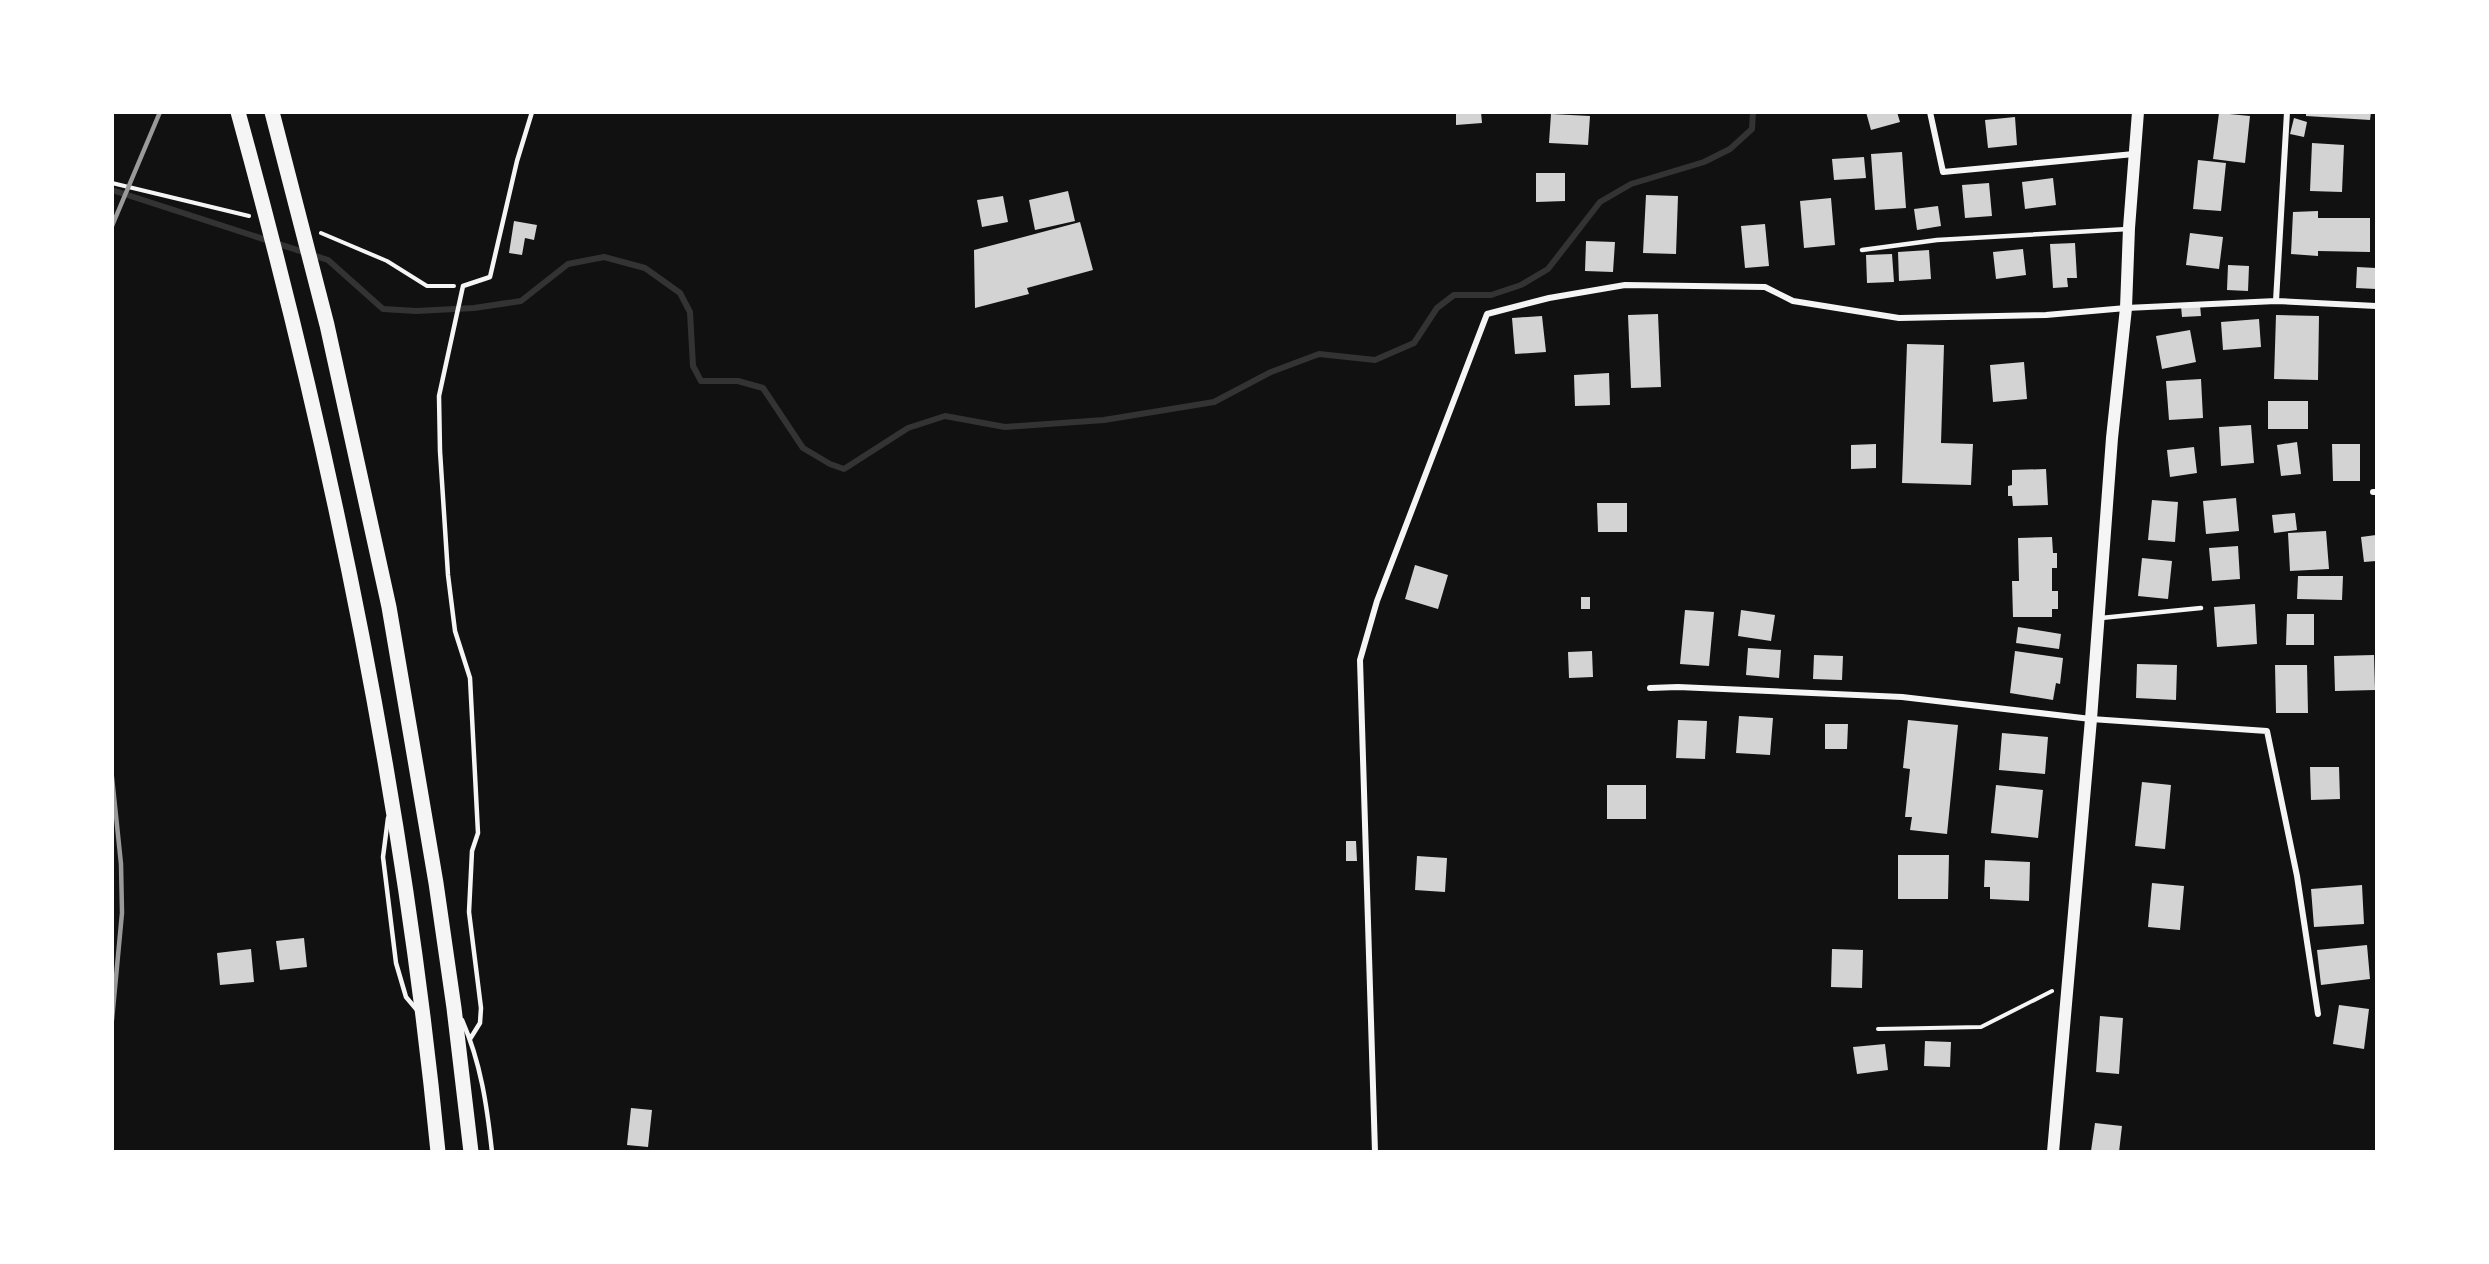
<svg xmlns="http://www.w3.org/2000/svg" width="2489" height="1264" viewBox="0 0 2489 1264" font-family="'Space Grotesk',sans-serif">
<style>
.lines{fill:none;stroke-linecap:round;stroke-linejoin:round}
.stream{stroke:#333;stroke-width:6}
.building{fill:#d3d3d3}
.path{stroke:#f5f5f5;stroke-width:4}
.service{stroke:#f5f5f5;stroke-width:4.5}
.minor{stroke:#f5f5f5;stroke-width:6}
.secondary{stroke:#f5f5f5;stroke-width:12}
.primary{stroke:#f5f5f5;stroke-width:15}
.rail{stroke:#9a9a9a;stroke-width:4.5}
</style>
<rect width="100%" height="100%" fill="#111"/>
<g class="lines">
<!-- stream -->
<path class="stream" d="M112 190 328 260 383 309 416 311 474 308 521 301 568 264 604 257 645 268 680 293 690 312 693 366 701 381H738L763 388 803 448 830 464 844 469 908 428 945 416 1005 427 1104 420 1214 402 1271 372 1319 354 1375 360 1414 343 1437 308 1454 295H1491L1521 285 1548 269 1600 202 1631 184 1704 162 1730 149 1752 129 1753 112"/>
</g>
<!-- building -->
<path class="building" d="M1456 112H1481L1482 123 1456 125Z
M1866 112H1897L1900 122 1871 130Z
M2306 112H2371L2370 120 2306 116Z
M2219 113 2250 116 2245 163 2213 159Z
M1551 114 1590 116 1588 145 1549 143Z
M2015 117 2017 145 1988 148 1985 120Z
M2294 118 2307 122 2304 137 2290 134Z
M2312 143 2344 145 2342 192 2310 191Z
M1902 152 1906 208 1875 210 1871 154Z
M1864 157 1866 178 1834 180 1832 159Z
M2198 160 2226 163 2221 211 2193 209Z
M1536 173H1565V201L1536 202Z
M2053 178 2056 205 2025 209 2022 182Z
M1989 183 1992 216 1965 218 1962 185Z
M1068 191 1075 221 1035 230 1029 200Z
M1646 195 1678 196 1676 254 1643 253Z
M1003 196 1008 222 982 227 977 200Z
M1831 198 1835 245 1804 248 1800 201Z
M1938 206 1941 226 1917 230 1914 209Z
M2318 211V218H2370V252L2318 251V256L2291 254 2293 212Z
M514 221 537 225 534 240 525 238 522 255 509 253Z
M1080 222 1093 270 1027 288 1029 294 975 308 974 250Z
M1765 224 1769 266 1745 268 1741 226Z
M2190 233 2223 237 2219 269 2186 265Z
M1586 241 1615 242 1613 272 1585 271Z
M2075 243 2077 278H2067L2068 287 2053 288 2050 244Z
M2023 249 2026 275 1996 279 1993 252Z
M1929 250 1931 279 1899 281 1898 252Z
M1892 254 1894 282 1867 283 1866 255Z
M2228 265 2249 266 2248 291 2227 290Z
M2357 267 2376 268V289L2356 288Z
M2200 305 2201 316 2182 317 2181 306Z
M1658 314 1661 387 1631 388 1628 315Z
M2276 315 2319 316 2318 380 2274 379Z
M1542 316 1546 352 1515 354 1512 318Z
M2259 319 2261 347 2223 350 2221 322Z
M2190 330 2196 362 2162 369 2156 336Z
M1907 344 1944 345 1941 443 1973 444 1971 485 1902 483Z
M2024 362 2027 399 1993 402 1990 365Z
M1609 373 1610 405 1575 406 1574 375Z
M2201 379 2203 418 2169 420 2166 381Z
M2268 401H2308V429H2268Z
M2251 425 2254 463 2221 466 2219 427Z
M2297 442 2301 474 2281 476 2277 445Z
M1876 444V468L1851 469V445Z
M2332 444H2360V481H2333Z
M2194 447 2197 473 2170 477 2167 450Z
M2046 469 2048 505 2013 506 2012 496H2008V486L2012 485V470Z
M2236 498 2239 531 2206 534 2203 501Z
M2152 500 2178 502 2175 542 2148 540Z
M1597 503H1627V532H1598Z
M2295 513 2297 530 2274 533 2272 515Z
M2326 531 2329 569 2290 571 2288 533Z
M2376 535V561L2364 562 2361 537Z
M2052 537 2053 553H2057V568H2052V591H2058V609H2052V617H2013L2012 581H2019L2018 538Z
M2238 546 2240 579 2212 581 2209 548Z
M2142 558 2172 561 2168 599 2138 596Z
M1415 565 1448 575 1438 609 1405 599Z
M2298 576H2343L2342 600 2297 599Z
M1581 597H1590V609H1581Z
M2255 604 2257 644 2217 647 2214 607Z
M1685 610 1714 612 1709 666 1680 664Z
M1741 610 1775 615 1771 641 1738 636Z
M2287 614H2314V645H2286Z
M2018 627 2061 634 2059 649 2016 643Z
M1748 648 1781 650 1779 678 1746 675Z
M1592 651 1593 677 1569 678 1568 652Z
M2015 651 2063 658 2060 684 2056 683 2053 700 2010 693Z
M1814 655 1843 656 1842 680 1813 679Z
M2374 655 2375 690 2335 691 2334 656Z
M2137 664 2177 665 2176 700 2136 698Z
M2275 665H2307L2308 713H2276Z
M1739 716 1773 718 1770 755 1736 753Z
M1678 720 1707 721 1705 759 1676 758Z
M1908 720 1958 725 1947 834 1910 830 1912 817H1905L1910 769 1903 768Z
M1825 724H1848L1847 749H1825Z
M2002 733 2048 737 2045 774 1999 770Z
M2310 767H2339L2340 799 2311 800Z
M2142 782 2171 785 2165 849 2135 846Z
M1607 785H1646V819H1607Z
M1996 785 2043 790 2038 838 1991 833Z
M1346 841H1356L1357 861H1346Z
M1898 855H1949L1948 899H1898Z
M1417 856 1447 858 1445 892 1415 890Z
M1985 860 2030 862 2029 901 1990 899V887H1984Z
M2152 883 2184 886 2180 930 2148 927Z
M2362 885 2364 924 2314 927 2311 889Z
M304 938 307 967 280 970 276 941Z
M2367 945 2370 979 2321 985 2317 950Z
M251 949 254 982 220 985 217 953Z
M1832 949 1863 950 1862 988 1831 987Z
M2339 1005 2369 1009 2364 1049 2333 1044Z
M2100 1016 2123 1018 2119 1074 2096 1072Z
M1925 1041 1951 1042 1950 1067 1924 1066Z
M1885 1044 1888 1070 1857 1074 1853 1047Z
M631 1108 652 1110 648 1147 627 1145Z
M2095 1123 2122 1126 2119 1152 2091 1151Z"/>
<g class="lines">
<!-- path -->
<path class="path" d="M112 183 249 216
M321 233 387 261 427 286H454
M1878 1029 1981 1027 2052 991"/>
<!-- service -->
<path class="service" d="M1862 250 1937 240 2128 229
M2101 618 2201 608
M388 818 383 857 396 963 406 997 417 1010
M462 1020C481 1063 487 1106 492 1152
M470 1039 480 1023 481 1008 469 912 472 851 478 833 470 678 455 631 448 575 440 451 439 396 463 286 490 277 517 161 532 112"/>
<!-- minor -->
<path class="minor" d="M1930 112 1943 172 2134 154
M2276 301 2287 112
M2373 492H2376
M1650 688 1678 687 1902 697 2091 719 2267 731 2297 876 2318 1014
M1375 1152 1360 660 1377 601 1487 314 1549 298 1625 285 1765 287 1793 301 1899 318 2046 315 2126 308 2276 301 2376 306"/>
<!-- secondary -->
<path class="secondary" d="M2053 1152 2091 719 2112 438 2126 308 2129 228 2138 112"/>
<!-- primary -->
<path class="primary" d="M238 112C332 453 404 800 438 1152
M272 112 327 325 389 607 436 883 454 1008 471 1152"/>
<!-- rail -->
<path class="rail" d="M112 226 160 112
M112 777 121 864 122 913 112 1020"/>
</g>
<!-- border -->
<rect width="2489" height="1264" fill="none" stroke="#ffffff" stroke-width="228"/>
</svg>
